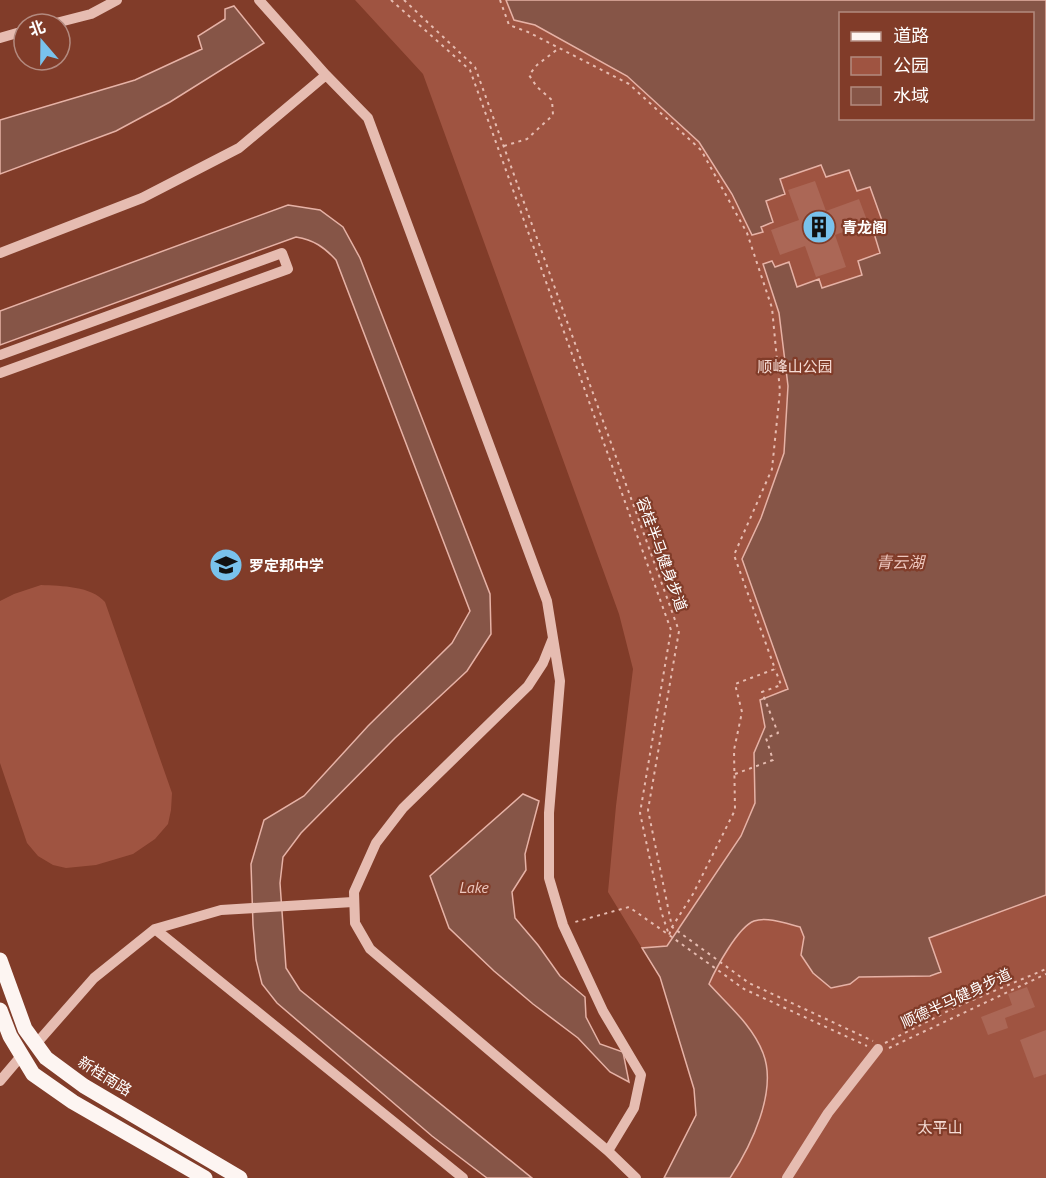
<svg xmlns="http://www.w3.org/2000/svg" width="1046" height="1178" viewBox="0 0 1046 1178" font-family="'PT Sans','Noto Sans SC',sans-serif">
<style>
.green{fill:#9f5441;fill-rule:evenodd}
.water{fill:#865547;stroke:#e6b2a6;stroke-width:1.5;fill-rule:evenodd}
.building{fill:#ab6756}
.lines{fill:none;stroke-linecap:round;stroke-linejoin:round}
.path{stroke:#e6bcb1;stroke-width:2;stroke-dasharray:3 4.5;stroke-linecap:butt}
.minor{stroke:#e6bcb1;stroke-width:10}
.major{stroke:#fdf5f2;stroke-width:15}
.labels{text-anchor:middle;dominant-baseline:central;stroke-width:4.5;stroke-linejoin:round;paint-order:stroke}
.poi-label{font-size:15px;font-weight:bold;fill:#fff;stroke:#813c29;text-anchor:start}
.park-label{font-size:15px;fill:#f5dbd4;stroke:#813c29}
.street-label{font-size:15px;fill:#fff;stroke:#813c29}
.water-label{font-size:16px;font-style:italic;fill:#edc6bd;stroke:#813c29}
</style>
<rect width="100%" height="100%" fill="#813c29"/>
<!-- green -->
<path class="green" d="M355 0H1046V1178H730L761 1117 763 1053 749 1029 709 984 642 948 608 892 616 806 633 669 619 614 423 74ZM840 14H1032V118H840Z
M41 585C62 586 91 586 105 602L172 793 171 810 168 824 155 839 133 854 96 865 66 868 53 865 38 856 27 843 0 763V601L14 594Z"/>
<!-- water -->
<path class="water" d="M506 0H1046V895L929 938 941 972 930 976 859 977 850 984 831 988 813 973 801 955 804 937 800 927C788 924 767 916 754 921 738 927 716 968 709 984 728 1005 753 1026 763 1053 778 1091 751 1146 730 1178H664L696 1115 694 1089 660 977 642 948 667 946 741 836 755 803 754 753 765 727 760 700 788 689 742 559 761 518 784 453 788 386 779 313 763 264 772 261 775 267 789 262 797 287 819 279 822 288 862 275 858 261 880 253 873 230 884 226 870 187 857 191 849 170 826 177 821 165 780 179 785 194 766 201 773 222 761 227 763 232 752 235 732 194 699 142 627 76 535 25 514 20ZM840 14H1032V118H840Z
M234 6 264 43 170 102 116 131 0 174V120L135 80 202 49 198 36 225 19V9Z
M288 205 320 210 343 227 360 258 490 594 491 634 467 671 395 738 301 833 283 857 280 883 286 968 300 990 532 1178H487L432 1136 277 1003 262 984 256 960 253 925 251 864 264 820 304 796 368 726 452 643 470 611 336 260C324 247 314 240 296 237L0 345V311Z
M523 794 539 801 525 854 526 870 512 892 515 918 538 945 560 976 585 997 586 1017 600 1044 623 1052 629 1082 610 1072 578 1038 533 1004 494 971 449 928 430 876Z"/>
<!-- building -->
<path class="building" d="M815 181 826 211 859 199 868 223 835 235 846 267 816 277 805 246 780 255 771 230 799 220 788 190Z
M1027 987 1035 1007 1005 1018 1008 1028 988 1035 981 1017 1012 1005 1008 994Z
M1046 1030V1074L1034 1078 1020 1040Z"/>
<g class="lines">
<!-- path -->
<path class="path" d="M391 0 470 70 671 630 640 813 661 911 669 935 744 989 867 1046
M404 0 475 67 679 631 648 810 672 927 749 983 873 1041
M500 0 509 25 528 32 629 84 701 150 747 233 772 308 780 391 772 469 734 555 775 669 735 684 742 712 734 750 735 810 693 894 672 927 669 935 629 907 575 922
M504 146 527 139 553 115 552 100 537 87 529 75 537 65 559 48
M735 774 773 760 766 738 778 733 762 692 781 685 775 669
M885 1043 954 1008 1046 969
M889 1048 1046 974"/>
<!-- minor -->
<path class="minor" d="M259 0 326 75 368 118 547 601 553 638 543 663 528 686 403 808 376 843 354 892 355 923 370 949 608 1151 636 1178
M52 24 91 14 117 0
M0 38 24 31
M0 253 142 198 239 148 326 75
M0 355 282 253 288 269 0 373
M553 638 560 681 549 813V878L563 925 603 1011 641 1075 634 1108 608 1151
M155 929 463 1178
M36 1044 94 978 155 929 221 910 353 902
M0 1081 22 1055
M787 1178 828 1113 878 1049"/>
<!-- major -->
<path class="major" d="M0 960 25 1029 46 1058 84 1086 240 1178
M0 1010 10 1036 33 1074 73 1102 205 1178"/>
</g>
<!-- icons -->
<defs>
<symbol id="building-disc" viewBox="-11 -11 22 22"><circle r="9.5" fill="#79c2ec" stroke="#813c29"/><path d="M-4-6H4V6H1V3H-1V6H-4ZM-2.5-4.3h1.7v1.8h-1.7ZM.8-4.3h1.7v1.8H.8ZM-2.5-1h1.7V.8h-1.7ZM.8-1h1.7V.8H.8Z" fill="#111"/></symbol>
<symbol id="school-disc" viewBox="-11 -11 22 22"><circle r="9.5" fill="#79c2ec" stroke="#813c29"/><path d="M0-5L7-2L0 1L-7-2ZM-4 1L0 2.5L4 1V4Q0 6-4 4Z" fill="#111"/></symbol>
</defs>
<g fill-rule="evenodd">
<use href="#building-disc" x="800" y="208" width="38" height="38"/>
<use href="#school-disc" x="207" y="546" width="38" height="38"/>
</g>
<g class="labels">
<!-- poi labels -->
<g class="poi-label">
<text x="842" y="227">青龙阁</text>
<text x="249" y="565">罗定邦中学</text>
</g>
<!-- park labels -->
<g class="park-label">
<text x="795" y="366">顺峰山公园</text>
<text x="940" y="1127">太平山</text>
</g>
<!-- street labels -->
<g class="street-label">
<text transform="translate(662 554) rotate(70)">容桂半马健身步道</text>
<text transform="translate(956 998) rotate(-25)">顺德半马健身步道</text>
<text transform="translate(105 1076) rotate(32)">新桂南路</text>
</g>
<!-- water labels -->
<g class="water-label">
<text x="900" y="562">青云湖</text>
<text x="474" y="887">Lake</text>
</g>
</g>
<!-- legend -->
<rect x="839" y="12" width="195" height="108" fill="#813c29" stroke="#b38a7f" stroke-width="1.5"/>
<rect x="851" y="32" width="30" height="9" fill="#fdf5f2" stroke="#b38a7f" stroke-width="1.5"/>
<text x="893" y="42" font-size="18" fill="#ffffff">道路</text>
<rect x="851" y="57" width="30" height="18" fill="#9f5441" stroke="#b38a7f" stroke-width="1.5"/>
<text x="893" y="72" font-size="18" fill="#ffffff">公园</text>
<rect x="851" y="87" width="30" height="18" fill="#865547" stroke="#b38a7f" stroke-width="1.5"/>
<text x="893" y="102" font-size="18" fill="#ffffff">水域</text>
<!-- north arrow -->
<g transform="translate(42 42) rotate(340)"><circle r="28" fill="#813c29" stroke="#b38a7f" stroke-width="1.5"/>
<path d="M0-4.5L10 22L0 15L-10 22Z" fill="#79c2ec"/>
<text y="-9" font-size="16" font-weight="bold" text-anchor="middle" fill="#ffffff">北</text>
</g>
</svg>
